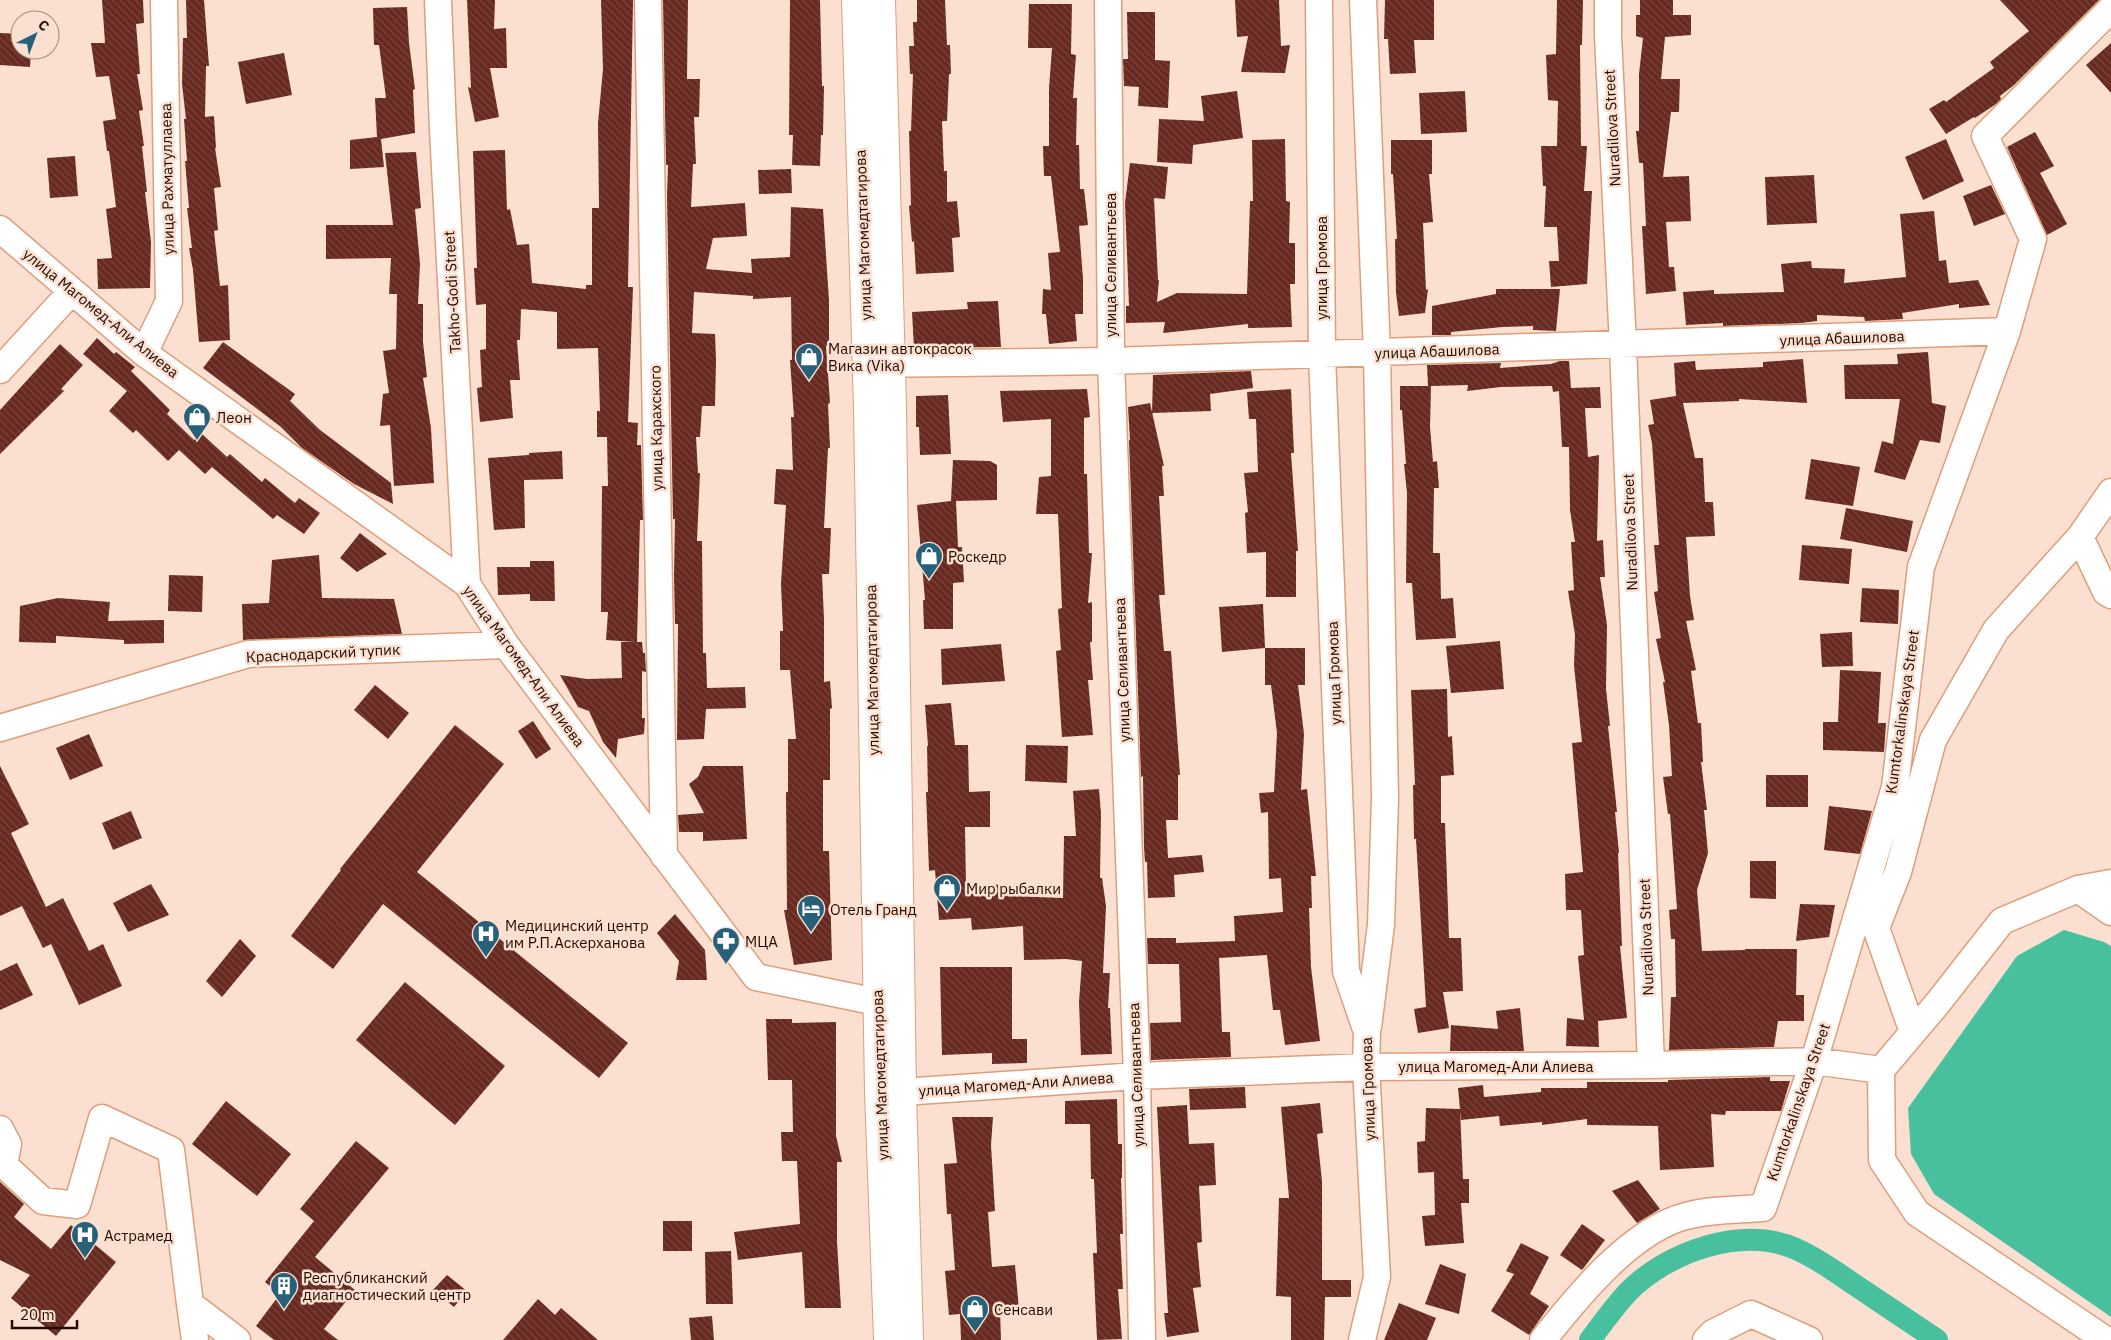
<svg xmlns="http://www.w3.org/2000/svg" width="2111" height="1340" viewBox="0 0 2111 1340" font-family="'IBM Plex Sans',sans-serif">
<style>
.water{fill:#48c09d}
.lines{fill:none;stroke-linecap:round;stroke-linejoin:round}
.canal{stroke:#48c09d;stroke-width:22}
.building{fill:url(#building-back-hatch)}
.minor-casing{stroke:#de9e7a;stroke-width:29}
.major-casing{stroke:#de9e7a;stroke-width:30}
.minor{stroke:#fff;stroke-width:26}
.major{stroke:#fff;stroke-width:28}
.labels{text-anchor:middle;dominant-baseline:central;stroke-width:5;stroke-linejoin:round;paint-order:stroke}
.street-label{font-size:15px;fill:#220b01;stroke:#fbe0d1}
.poi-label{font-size:15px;fill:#220b01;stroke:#fbe0d1;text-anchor:start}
</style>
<defs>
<pattern id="building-back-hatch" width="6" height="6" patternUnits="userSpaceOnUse" patternTransform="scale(1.25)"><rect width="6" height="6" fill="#672920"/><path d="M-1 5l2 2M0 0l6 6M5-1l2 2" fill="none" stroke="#78453d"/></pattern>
</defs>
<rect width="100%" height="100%" fill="#fbe0d1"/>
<!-- water -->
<path class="water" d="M2064 930 2104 942 2111 946V1317L1934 1194 1911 1154 1908 1108 2017 956Z"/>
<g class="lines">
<!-- canal -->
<path class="canal" d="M1590 1340C1602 1324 1614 1307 1628 1292 1667 1252 1742 1225 1796 1249 1817 1258 1836 1272 1855 1285 1882 1303 1910 1322 1937 1340"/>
</g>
<!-- building -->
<path class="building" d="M102 0H143L144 23 136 24 140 74H137L143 110 139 111 144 146H142L147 192H145L151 242 150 288 98 289 97 259 112 258 106 209 116 207 109 151H107L103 121 116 119 109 76 96 77 91 43H105Z
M186 0H204L209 66H206L205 117 214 116 216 148H215L221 187 214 188 218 230 214 231 220 286 228 285 230 340 199 342 193 270 189 248H192L187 208H189L185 161H187L184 119H186L182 84 183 38H187Z
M467 0H495L494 29 506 28 507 68H490L499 117 475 122 468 87 471 88Z
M601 0H633L628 287H633L628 422 638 423 637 445H641L643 520H640L637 642H642L643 653H645L646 672 642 671V718H645L644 734 618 739 616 758 603 742 589 711 578 707 560 675 587 679 622 678 621 642H635L606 640 608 612H601L602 486H608L607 437H597V411H600L598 348 557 349V312L521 309 520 340H517L520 380H510L513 418 480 422 477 388 482 387 480 350 486 349V304L476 305 474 268H477L473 151 505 150 507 210 510 209 517 245 529 244 532 283 586 289V285H592V208H599L598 123 603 69Z
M663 0H688L687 79H700L699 117H694L696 164H693L691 207 745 203 747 236 713 238 706 269 752 273 751 259 790 257 791 207 823 209 829 301V346H826L830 403 828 404 830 448H828L824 528H831L829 574H822L824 619V682L830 681 832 708 830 709V780H823V851H829L832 960 794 965 784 910H787L786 792H788V739H796L790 670H780V631H783L781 584 786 505 774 504 776 469 793 470 791 417H794L790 360H792L791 297 753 299V296L694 292 692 333 715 334 716 360 715 406H702L700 437H696L698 473H700L697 541H702L703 653H706L707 688 745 687 746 708 706 709 704 739 677 740 678 624H675L674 576 675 519H673L667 196 668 165H666Z
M790 0H820L822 86H824L823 135H821L820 166 792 165 793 135H789Z
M917 0H945L947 45H950L951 74H949L947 121H942L944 171H947V202L957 201 960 237 952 238 954 272 916 274 914 241 912 242 909 206 911 205 909 131H911L913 74H910L909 46H914L913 22H917Z
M1235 0H1279L1281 46 1290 45 1285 73 1241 72 1248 36 1237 37Z
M1385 0H1434V40H1414L1416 73 1390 74 1388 39H1384Z
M1557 0H1583L1582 45H1580L1581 146H1587L1584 191H1592L1587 284 1551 287 1549 261H1559L1557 227H1544L1546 186H1543L1541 146H1557L1558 101 1548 100 1546 55 1556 54Z
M1640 0H1673V15H1691V35L1665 37 1661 79H1680L1679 112H1671L1663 177 1689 176 1691 221 1666 222 1669 267H1674L1676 291 1646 294 1642 226H1646L1643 163H1639L1636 131H1639V74L1643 38 1636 36V15H1640Z
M2000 0H2099L2014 85 2000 96 2001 99 1996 104 1975 118 1974 117 1946 134 1929 109 1944 100 1946 102 1994 68 1990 62 2029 31Z
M1029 4H1072L1071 54 1076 55 1073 98H1077L1076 145H1079L1080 189H1084L1088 225 1079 226 1083 279V314H1075L1077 341 1049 344 1046 314H1042L1043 289 1051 290 1048 253 1060 252 1051 176H1044L1043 146H1049V88L1052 48H1028Z
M407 7 409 43 415 89 413 90 415 133 381 139 384 167 350 169V140L377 137 375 98H386L379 45H374L373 8Z
M1127 12H1155V60L1170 61 1168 108 1138 106 1139 87 1124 86 1123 59H1128Z
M0 33 20 34V50H31L30 67 0 65Z
M2111 43V93L2086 65Z
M284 53 292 95 246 104 238 62Z
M1237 91 1243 138 1193 145 1192 164 1157 162 1159 119 1204 121 1201 96Z
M1465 91 1467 132 1421 134 1419 93Z
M2035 132 2054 166 2040 173 2067 224 2047 235 2007 147Z
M1285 139 1286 201 1290 202 1289 243H1295V284H1290L1292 327 1248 328V324L1163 333 1165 322 1126 323V306H1129L1125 203 1130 163 1168 167 1165 199 1154 198 1158 280H1159L1157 302 1177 293 1247 294 1250 201H1253L1252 140Z
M1946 139 1964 181 1923 200 1905 157Z
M1391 140H1432V174H1429L1433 222 1423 223 1426 290 1428 289 1425 313 1399 316 1396 293 1395 239H1397L1393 174H1391Z
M416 152 421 208 415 209 420 264 418 304H423V342L427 377 423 378 431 428 434 483 394 486 390 425 380 426 383 394 389 393 383 351 396 349 397 294H389L391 258 326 259V225H393L385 153Z
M75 156 78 196 50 198 47 158Z
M791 169 792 193 759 194 758 170Z
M1814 175 1817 223 1767 225 1765 177Z
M1991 185 2005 214 1974 226 1963 196Z
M1934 211 1939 261 1946 260 1949 283 1978 280 1990 305 1959 308V304L1902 313 1903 319 1865 321 1864 317 1817 315V321L1801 323 1723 326V323L1686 325 1683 292 1714 290V294L1784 292 1781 264 1811 261 1812 268 1845 269 1844 283 1906 277 1900 214Z
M1496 289H1560L1556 331 1533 330V326L1502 327 1451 332V335H1432V306L1496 294Z
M998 301 1001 347 914 348 912 312 968 309 967 302Z
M97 338 114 354 116 352 135 367 131 371 170 410 167 414 194 440 201 433 227 457 230 454 262 482 265 478 295 503 299 498 320 513 304 534 277 515 273 519 212 467 205 474 179 450 168 461 136 430 133 433 109 411 127 391 83 354Z
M223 342 295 394 290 401 320 430 391 483 393 504 354 484 302 448 281 427 203 368Z
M60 344 83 365 61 389 64 391 0 454V410Z
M1928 352 1932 403 1946 406 1940 443 1920 440 1905 480 1874 472 1882 441 1893 444 1900 399H1845L1844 365 1898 364 1897 354Z
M1803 359 1807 403 1739 399V401L1683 403 1695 458H1703L1705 502H1713L1715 536 1686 537 1690 596 1694 620 1686 621 1696 670 1691 671 1698 723H1701L1703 762H1701L1707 810H1704L1708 853 1697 890 1702 951 1745 950V949H1797L1796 995H1804V1021H1778L1774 1047 1669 1050 1671 997H1676L1675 939H1671L1669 910 1677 909 1670 814H1668L1663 777 1672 776 1669 725 1663 682H1665L1656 639 1661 638 1654 592 1658 591 1654 545H1659L1652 443 1648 425 1654 424 1650 400 1676 396 1674 363 1695 361 1696 370 1763 367V362Z
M1560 361H1569L1571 388 1600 387 1601 408H1585L1588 457 1599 455 1597 541 1603 540 1605 577H1600L1607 625 1606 689 1610 726H1608L1617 812H1615L1619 853H1618L1622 946H1620L1627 1018 1598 1021 1599 1047 1566 1046 1567 1018 1584 1020 1578 956 1584 955 1581 910H1566L1565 874 1583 872 1572 743 1582 742 1574 666 1575 635 1568 591 1574 590 1571 542H1575L1570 510 1569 447H1562L1559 391 1553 392 1552 386 1501 387 1467 391 1468 385 1431 386 1430 427 1433 462 1437 461 1439 488H1434L1433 553H1440L1441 599 1453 598 1456 638 1416 640 1412 583H1406L1407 493 1404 464H1406L1402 410H1400V386H1428L1427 365 1501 363 1500 368 1551 364Z
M1251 371 1253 388 1210 394 1211 411 1152 413 1153 375Z
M1087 389 1090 417 1084 418V474H1087L1089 553H1092L1088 603 1092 602V642H1090L1093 680H1088L1093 735 1062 737 1056 651 1061 650 1058 609 1062 608 1058 514H1036L1039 477 1051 476V419L1003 422 1000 391Z
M1291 389 1294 453H1291L1298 551H1296V597H1266V552L1247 553 1245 513 1248 512 1244 473 1258 472 1256 419H1249L1247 392Z
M948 395 951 454 920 455 919 427H916V396Z
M1150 403 1164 466H1162L1164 496H1159L1165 595H1159L1164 651H1171L1180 775H1178V820H1166L1168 858 1202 855 1204 872 1174 875 1175 897 1148 898 1147 862H1145L1144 847 1143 776 1141 777 1129 440H1130L1128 407Z
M562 451 563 479 524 480 525 528 494 530 488 458 529 455V453Z
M1811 459 1860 467 1853 506 1805 499Z
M953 460 990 461 997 465V500L956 501 958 547H962L964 582 953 583V629H924L923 600H925L917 505 951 501Z
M1846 508 1913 521 1907 552 1840 539Z
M360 533 387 554 357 572 340 558Z
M1802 545 1852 549 1849 584 1799 580Z
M319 555 322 598 394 599 402 634 243 640 242 604 269 603 272 560Z
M530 561H554L555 601H530V594L498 595 497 567H530Z
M169 575 203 576 202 612 168 611Z
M1862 588 1899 590 1898 624 1860 622Z
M58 598 110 602 108 621 164 620V643L124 644V640L56 636V643L19 642 20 606Z
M1263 604 1265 648 1222 652 1219 607Z
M1852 632 1853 666 1822 667 1820 634Z
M1500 641 1504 689 1451 693 1446 646Z
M1001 644 1005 681 942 685 941 649Z
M1265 648H1305V685H1298L1304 734 1301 790 1307 789 1316 876H1311L1312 908H1309L1311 967 1320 1041 1285 1045 1280 1010H1273L1267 955 1219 958 1222 1032H1230L1231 1057 1151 1060 1150 1023 1181 1022 1179 964H1148L1147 938H1176V943L1235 941 1234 916 1283 912 1281 878 1269 879 1268 812 1261 813 1259 793 1274 792 1277 733 1271 685H1265Z
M1840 670 1881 672 1878 723H1886L1884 752 1823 750V722H1838Z
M375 685 409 713 388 739 354 710Z
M1447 689 1448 737 1452 736 1454 775 1441 776V823H1445L1449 938H1461L1463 991 1443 992 1449 1028 1418 1033 1414 1009 1426 1007 1416 839H1414L1413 785H1415L1411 690Z
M951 703 955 745H968L969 792 990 791V827H965L966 887 1007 884 1008 896 1063 898 1064 836H1076L1073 791 1099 789 1101 814 1100 878H1102L1106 906 1103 973H1110L1108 1008H1110L1112 1054 1081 1055 1079 1002 1082 961 1066 959 1024 960 1023 926 972 930 971 918 939 920 935 870 929 871 926 792H928L927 746H928L925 705Z
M533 721 551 749 536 759 518 731Z
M455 725 504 764 417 872 628 1043 599 1078 383 904 333 969 291 936 341 870 340 869Z
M89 734 103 766 70 780 56 748Z
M1026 745 1068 746 1067 783 1025 781Z
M0 766 29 824 11 833 46 907 63 898 89 951 103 944 122 986 79 1005 51 944 43 948 22 906 0 916Z
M703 766H743L747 839 703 841V832H679L678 815 704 813 689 784 698 777Z
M1766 775H1808V807H1766Z
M1829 806 1872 811 1860 854 1824 850Z
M131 811 142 838 113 850 102 823Z
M1750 861H1776V899L1750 898Z
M151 884 169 915 128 932 113 903Z
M1800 904 1835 905 1829 937 1796 941Z
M675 914 705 950 707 980H676L679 961 657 933Z
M240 939 256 956 222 997 206 981Z
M17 963 33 995 0 1010V971Z
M940 967H1012V1039H1027V1063L992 1064V1053L942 1055Z
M405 982 505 1066 455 1125 356 1040Z
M1520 1008 1524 1051H1450L1451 1025 1498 1029 1496 1011Z
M766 1019H792V1023L836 1022V1136L842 1162H837V1242L841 1308H805L802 1252 738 1260 734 1232 800 1224 797 1161H782L781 1132H793L792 1080H768Z
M1770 1077V1081H1790L1781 1111H1726L1725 1115 1711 1114 1714 1167 1660 1170 1658 1126 1587 1125V1119L1542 1125V1122L1500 1126 1499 1116 1461 1120 1458 1088 1483 1085 1484 1097 1541 1092V1088H1587V1082H1668V1080Z
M1245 1087 1246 1108 1190 1110 1189 1089Z
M1117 1099 1118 1144H1122V1178H1121L1123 1234H1120L1123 1289H1118L1122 1339 1097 1340 1093 1253H1097L1094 1179H1091L1090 1124H1065V1101Z
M226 1101 291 1154 257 1196 192 1144Z
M1320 1103 1323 1133 1317 1134 1322 1181V1280H1351V1297H1325L1324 1340H1291V1297L1276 1296 1279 1198H1289L1281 1107Z
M1187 1105 1189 1144 1214 1143 1216 1185 1199 1186 1202 1242 1197 1243 1201 1287 1193 1288 1199 1332 1167 1337 1164 1313H1168L1157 1107Z
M1426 1108 1460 1109 1463 1179H1469V1203H1461L1464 1243 1425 1246 1422 1216 1435 1215 1434 1172 1418 1173 1417 1142 1425 1141Z
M952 1117H993L991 1145 995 1211 988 1212 992 1267 1015 1265 1019 1310 1000 1311 1001 1340H961L960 1314 949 1315 945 1271 955 1270 951 1214H947L944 1164 957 1163Z
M356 1141 389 1168 315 1257 355 1290 324 1329 338 1340H274L256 1326 280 1294 265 1282 314 1221 300 1209Z
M1638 1180 1660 1209 1637 1223 1612 1191Z
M0 1182 24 1204 14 1217 51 1249 71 1225 116 1262 56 1336 11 1298 30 1275 0 1260Z
M663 1221H692V1251H663Z
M1582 1224 1605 1240 1582 1270 1560 1255Z
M1521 1243 1549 1257 1530 1294 1549 1306 1529 1335 1491 1311 1514 1274 1506 1271Z
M731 1251 733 1304H706L705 1252Z
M1440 1264 1466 1274 1459 1314 1425 1304Z
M447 1275 467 1291 454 1307 433 1290Z
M538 1299 555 1315 561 1308 598 1340H503Z
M1399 1303 1436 1318 1427 1340H1384Z
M712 1316 714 1340H691L689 1318Z"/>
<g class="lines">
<defs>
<path id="minor" d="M438 0 443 130 467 584
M648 0 664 856
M1108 0 1111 361 1137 1076 1142 1340
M1319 0 1322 355 1346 971 1367 1032 1366 1067 1377 1277 1362 1340
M1363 0 1377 353 1385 799 1381 925 1368 1027
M1608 0V36L1623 346 1651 1065
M0 229 144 353 467 584 506 645 756 977 877 1002 898 1003
M144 353 169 301 164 0
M868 364 1111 361 2007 331
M0 370 71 292
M2080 537 2106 592 2111 595
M0 728 248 654 506 645
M2078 889 2111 912
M1913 1032 1876 928 1898 872 1933 740 1996 630 2080 537 2111 492
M1881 1070 1882 1160 1917 1213 2106 1340
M880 1092H902L1137 1076 1366 1067 1651 1065 1814 1061 1881 1070 1937 1004 2002 921 2078 889 2111 883
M0 1129 8 1144 4 1165 43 1201 77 1205 102 1118 171 1150 190 1304 237 1340
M190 1304 195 1340
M1543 1340C1577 1297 1631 1230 1686 1216 1711 1209 1737 1210 1763 1208L1814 1061 1895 787 1921 567 2007 331 2033 239 1985 136 2111 9
M1706 1340 1713 1333 1751 1314 1809 1340"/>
<path id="major" d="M856 0 868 408 879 1092 888 1340
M881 0 892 408 902 1092 909 1340"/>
</defs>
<!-- minor casing -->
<use href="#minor" class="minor-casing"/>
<!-- major casing -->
<use href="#major" class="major-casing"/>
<!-- minor -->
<use href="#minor" class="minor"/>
<!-- major -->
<use href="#major" class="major"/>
</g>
<!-- icons -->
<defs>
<symbol id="shop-pin" viewBox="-11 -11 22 30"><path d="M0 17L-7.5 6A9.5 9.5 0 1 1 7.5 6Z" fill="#276079" stroke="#fbe0d1"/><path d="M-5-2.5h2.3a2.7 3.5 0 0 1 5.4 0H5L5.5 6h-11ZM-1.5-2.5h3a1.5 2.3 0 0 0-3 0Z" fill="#fff"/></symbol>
<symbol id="hotel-pin" viewBox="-11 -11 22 30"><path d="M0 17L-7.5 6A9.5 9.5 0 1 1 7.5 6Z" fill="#276079" stroke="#fbe0d1"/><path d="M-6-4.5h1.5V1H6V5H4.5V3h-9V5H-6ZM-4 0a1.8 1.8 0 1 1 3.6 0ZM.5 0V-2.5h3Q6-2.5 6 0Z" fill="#fff"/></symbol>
<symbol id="hospital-pin" viewBox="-11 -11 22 30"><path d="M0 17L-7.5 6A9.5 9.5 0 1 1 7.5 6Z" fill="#276079" stroke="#fbe0d1"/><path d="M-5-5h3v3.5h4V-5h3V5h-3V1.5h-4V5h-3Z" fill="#fff"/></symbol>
<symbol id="pharmacy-pin" viewBox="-11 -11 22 30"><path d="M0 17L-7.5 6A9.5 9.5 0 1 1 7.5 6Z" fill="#276079" stroke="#fbe0d1"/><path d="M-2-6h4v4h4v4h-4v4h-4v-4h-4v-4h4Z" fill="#fff"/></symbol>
<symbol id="building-pin" viewBox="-11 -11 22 30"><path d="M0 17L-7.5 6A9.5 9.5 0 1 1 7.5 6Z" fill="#276079" stroke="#fbe0d1"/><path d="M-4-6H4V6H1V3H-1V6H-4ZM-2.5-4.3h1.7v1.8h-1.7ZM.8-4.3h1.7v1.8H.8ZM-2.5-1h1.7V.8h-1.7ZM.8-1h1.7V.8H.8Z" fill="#fff"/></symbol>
</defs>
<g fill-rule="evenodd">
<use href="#shop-pin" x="793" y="341" width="32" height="43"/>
<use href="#shop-pin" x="181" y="401" width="32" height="43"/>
<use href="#shop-pin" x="913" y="540" width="32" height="43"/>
<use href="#shop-pin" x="931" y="872" width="32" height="43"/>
<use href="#hotel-pin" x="795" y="893" width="32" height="43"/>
<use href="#hospital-pin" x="470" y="918" width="32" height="43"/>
<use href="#pharmacy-pin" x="710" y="925" width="32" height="43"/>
<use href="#hospital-pin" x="69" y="1219" width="32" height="43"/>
<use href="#building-pin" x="268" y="1270" width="32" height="43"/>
<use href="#shop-pin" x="959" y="1293" width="32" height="43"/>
</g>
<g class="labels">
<!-- street labels -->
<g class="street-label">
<text transform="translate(1612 128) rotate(-93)">Nuradilova Street</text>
<text transform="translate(167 179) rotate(-91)">улица Рахматуллаева</text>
<text transform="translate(863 235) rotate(-92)">улица Магомедтагирова</text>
<text transform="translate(1110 265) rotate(-90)">улица Селивантьева</text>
<text transform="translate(1321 268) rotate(-90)">улица Громова</text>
<text transform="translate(452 292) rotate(-93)">Takho-Godi Street</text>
<text transform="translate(101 313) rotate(39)">улица Магомед-Али Алиева</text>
<text transform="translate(1842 338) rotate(-2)">улица Абашилова</text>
<text transform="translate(1437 351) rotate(-2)">улица Абашилова</text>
<text transform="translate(656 428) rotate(-91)">улица Карахского</text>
<text transform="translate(1630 532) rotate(-92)">Nuradilova Street</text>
<text transform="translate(323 653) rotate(-3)">Краснодарский тупик</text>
<text transform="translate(524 666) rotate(54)">улица Магомед-Али Алиева</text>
<text transform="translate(872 670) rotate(-91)">улица Магомедтагирова</text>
<text transform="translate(1122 670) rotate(-92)">улица Селивантьева</text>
<text transform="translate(1334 673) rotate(-92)">улица Громова</text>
<text transform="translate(1902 712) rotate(-82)">Kumtorkalinskaya Street</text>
<text transform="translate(1646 937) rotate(-92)">Nuradilova Street</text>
<text x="1496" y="1066">улица Магомед-Али Алиева</text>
<text transform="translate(880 1075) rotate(-92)">улица Магомедтагирова</text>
<text transform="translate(1136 1075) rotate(-92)">улица Селивантьева</text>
<text transform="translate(1016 1084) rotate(-4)">улица Магомед-Али Алиева</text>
<text transform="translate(1368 1089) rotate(-92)">улица Громова</text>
<text transform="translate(1798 1102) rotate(-71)">Kumtorkalinskaya Street</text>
</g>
<!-- poi labels -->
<g class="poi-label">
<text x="828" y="348">Магазин автокрасок<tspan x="828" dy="17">Вика (Vika)</tspan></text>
<text x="216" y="417">Леон</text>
<text x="948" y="556">Роскедр</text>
<text x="966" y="888">Мир рыбалки</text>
<text x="830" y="909">Отель Гранд</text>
<text x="505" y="925">Медицинский центр<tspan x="505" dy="17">им Р.П.Аскерханова</tspan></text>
<text x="745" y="941">МЦА</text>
<text x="104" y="1235">Астрамед</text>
<text x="303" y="1277">Республиканский<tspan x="303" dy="17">диагностический центр</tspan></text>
<text x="994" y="1309">Сенсави</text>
</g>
</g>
<!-- north arrow -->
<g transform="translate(35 35) rotate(42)"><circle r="24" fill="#fbe0d1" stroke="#a48b7e"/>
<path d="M0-4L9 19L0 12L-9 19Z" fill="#276079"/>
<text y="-8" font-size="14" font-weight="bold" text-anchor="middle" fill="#220b01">С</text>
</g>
<!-- scale -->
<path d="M12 1320v8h65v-8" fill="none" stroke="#220b01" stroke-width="2.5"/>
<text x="20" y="1320" font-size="15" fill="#220b01" stroke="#fbe0d1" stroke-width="4" paint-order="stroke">20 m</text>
</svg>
